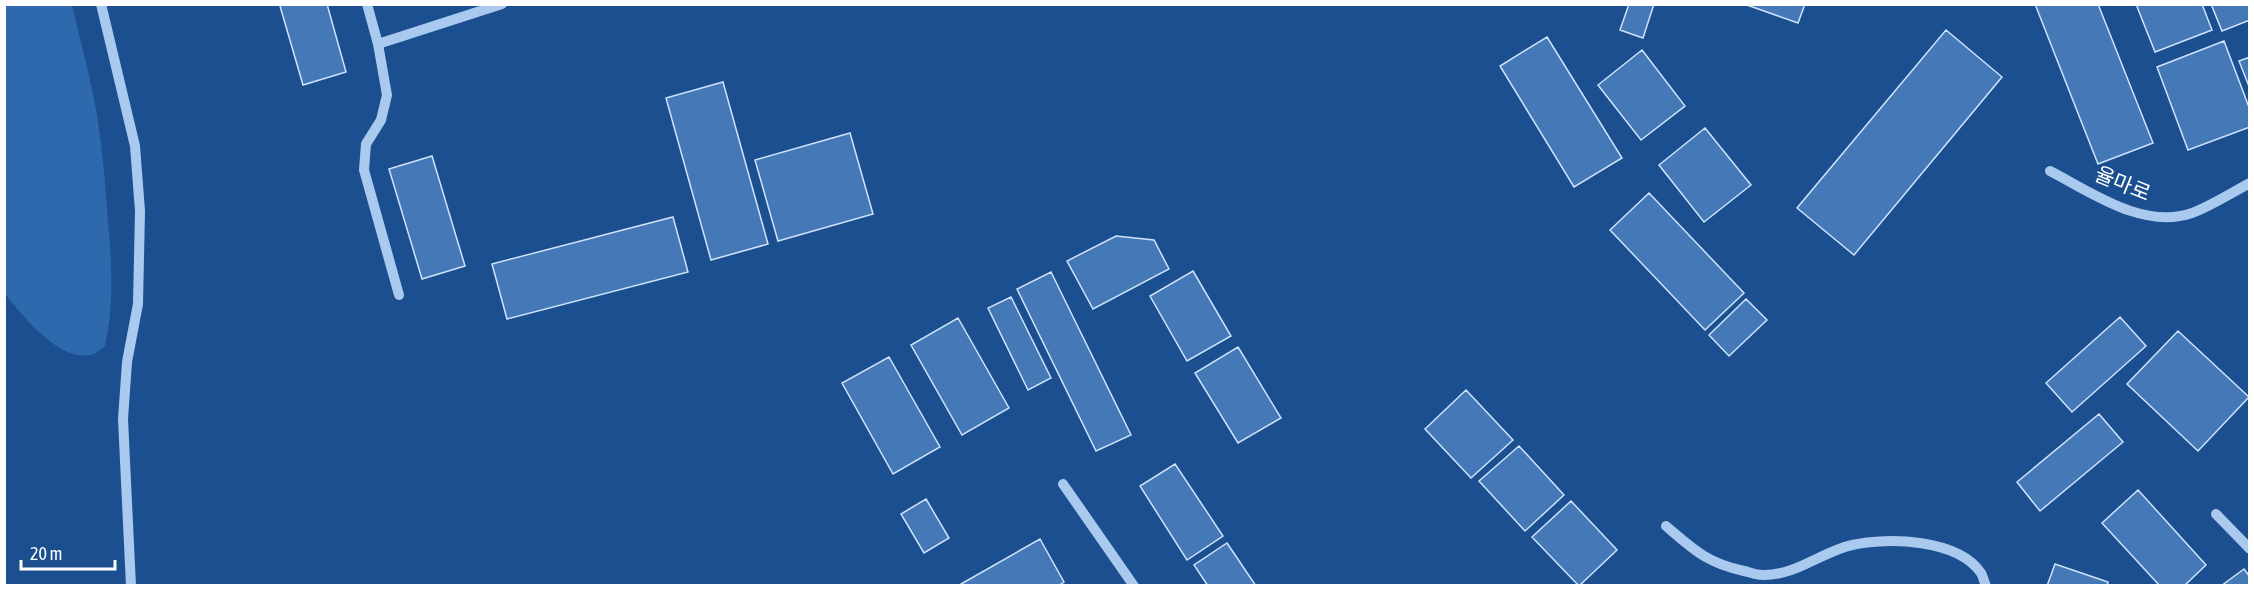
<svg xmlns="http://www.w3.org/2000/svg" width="2254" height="590" viewBox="0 0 2254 590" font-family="'Asap Condensed','Noto Sans KR',sans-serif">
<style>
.green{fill:#2e69ad}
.building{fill:#4478b7;stroke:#cfe3fa;stroke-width:1.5}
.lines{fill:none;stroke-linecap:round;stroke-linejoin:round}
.minor{stroke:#a9c9ee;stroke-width:10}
.labels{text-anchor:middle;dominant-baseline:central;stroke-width:4.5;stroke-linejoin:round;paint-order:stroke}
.street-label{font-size:21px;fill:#fff;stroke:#1b4f8f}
</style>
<rect width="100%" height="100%" fill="#1b4f8f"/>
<!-- green -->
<path class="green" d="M4 5H72C79 36 88 67 94 99 102 139 105 181 108 222 112 264 114 305 105 346 102 348 97 353 94 354 61 365 23 316 5 294Z"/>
<!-- building -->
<path class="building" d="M287 4H327L346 72 303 85 280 6Z
M1629 4H1654L1643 38 1620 30Z
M1744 4H1805L1798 23Z
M2035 4H2098L2153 143 2098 164Z
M2136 4H2202L2212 30 2155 52Z
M2211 4H2250V20L2222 31Z
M1946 30 2002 77 1854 255 1797 208Z
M1547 37 1622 158 1574 187 1500 66Z
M2224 41 2250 110V127L2188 150 2157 67Z
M1642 50 1685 106 1641 140 1598 85Z
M2250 57V89L2239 61Z
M723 82 768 244 711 260 666 98Z
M1705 128 1751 185 1704 222 1659 165Z
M850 133 873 214 778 241 755 160Z
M432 156 465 266 422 279 389 169Z
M1649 193 1744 293 1705 330 1610 230Z
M673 217 688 272 507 319 492 264Z
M1116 236 1154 240 1169 269 1093 309 1067 261Z
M1193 271 1231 336 1187 361 1150 296Z
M1051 272 1131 435 1096 451 1017 289Z
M1011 297 1051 378 1028 390 988 308Z
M1746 299 1767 320 1729 356 1709 335Z
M2120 317 2146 346 2072 412 2046 383Z
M958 318 1009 408 962 435 911 345Z
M2178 331 2249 397 2198 451 2127 384Z
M1238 347 1281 418 1238 443 1195 373Z
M889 357 940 447 893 474 842 383Z
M1466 390 1513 440 1471 478 1425 429Z
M2099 414 2123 442 2040 511 2017 482Z
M1519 446 1564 495 1525 531 1479 481Z
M1175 464 1223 536 1187 560 1140 486Z
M2138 490 2206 565 2184 586H2160L2102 523Z
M926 499 949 538 924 553 901 514Z
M1571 501 1617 550 1579 586 1532 537Z
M1040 539 1064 582 1058 586H961V584Z
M1227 543 1256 586H1208L1194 565Z
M2055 564 2108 582 2107 586H2047Z
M2244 569 2250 577V586H2221Z"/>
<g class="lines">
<!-- minor -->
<path class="minor" d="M101 4 135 146 140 211 138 304 127 362 123 419 131 586
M367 4 378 44 387 95 381 120 366 144 364 170 399 295
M378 44 502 4
M2050 171C2091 192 2143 230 2192 213 2211 206 2231 193 2250 183
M1063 484 1134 586
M2216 514 2250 549
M1666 526C1694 550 1707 563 1744 571 1749 572 1756 575 1762 575 1796 576 1821 552 1852 545 1888 537 1958 539 1981 573 1983 576 1984 582 1986 586"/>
</g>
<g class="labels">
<!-- street labels -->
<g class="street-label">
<text transform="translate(2123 183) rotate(22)">율마로</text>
</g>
</g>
<!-- border -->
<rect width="2254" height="590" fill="none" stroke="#ffffff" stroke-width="12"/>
<!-- scale -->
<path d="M21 560v9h94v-9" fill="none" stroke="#ffffff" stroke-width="3"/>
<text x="30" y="560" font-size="18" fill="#ffffff" stroke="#1b4f8f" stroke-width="4.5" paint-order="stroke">20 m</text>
</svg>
